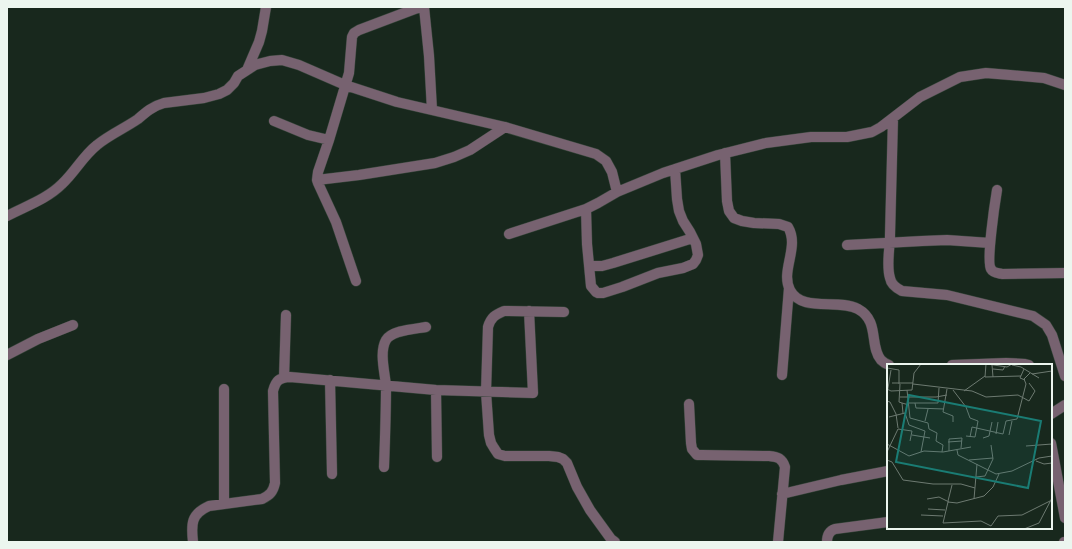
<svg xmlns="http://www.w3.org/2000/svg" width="1072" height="549" viewBox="0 0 1072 549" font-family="'Golos Text',sans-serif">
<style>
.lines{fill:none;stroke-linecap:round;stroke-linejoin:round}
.minor-casing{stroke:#36453a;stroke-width:11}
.minor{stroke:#776270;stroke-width:10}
.inset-road{fill:none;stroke:#6d7a71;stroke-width:1}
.view{fill:#1a7c74;fill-opacity:0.15;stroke:#1a7c74;stroke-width:2}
.inset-edge{fill:none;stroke:#ecf6ef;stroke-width:2}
</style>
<rect width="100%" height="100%" fill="#18281d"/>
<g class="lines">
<defs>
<path id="minor" d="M424 7 429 56 432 110
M247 70 259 42 262 31 266 7
M893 118C892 157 891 196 890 235 890 249 886 265 890 278 891 284 896 288 902 291L947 295 1033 316 1046 325 1052 335 1065 376
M274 121 308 135 329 140
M725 153 727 201 729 211 734 218 742 221 754 223 779 224 788 227C800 247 780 271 790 290 802 313 838 298 858 309 880 321 869 346 881 360 883 362 886 364 889 365
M317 180 359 175 435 163 454 157 470 150 505 127
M997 190C995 202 986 262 991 269 993 273 998 273 1002 274L1065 273
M586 209 587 244 591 286 596 292 598 293H603L622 287 658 273 683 268 693 264 696 260 698 255 696 244 690 232 683 221 679 211 677 199 675 169
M7 216C26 206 47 199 62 184 75 172 83 156 97 145 109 135 125 128 138 119 146 112 153 106 164 103L204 98 219 94 227 90 234 83 238 76 255 65 270 61 282 60 299 65 345 85 397 102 505 127 596 154 606 161 612 172 617 192
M509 234 586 209 598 203 617 192 663 173 718 155 766 143 811 137H847L872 132 881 127 920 97 960 77 986 73 1010 75 1044 78 1065 85
M847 245 922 241 947 240 990 243
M589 266H602L613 263 693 238
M356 281 336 222 318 183 317 180 318 172 329 140 349 73 352 37 354 33 359 30 420 7
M564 312 504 311C495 315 491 317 488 327L486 392 489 435 491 443 494 448 498 454 505 456H549L558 457 563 459 567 463 577 487 590 510 611 539 615 542
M7 355 38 339 73 325
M952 365 1006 363 1025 364 1029 365
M782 375 789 288
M284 378 286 315
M330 380 332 474
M436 390 437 457
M689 404 691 443 692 449 697 455H702L769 456C778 457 782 458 785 467L778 542
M1051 414 1065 405
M1051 443 1065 518
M384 467C385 440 386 413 386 386 385 373 379 352 386 340 392 330 415 329 426 327
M782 494 841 480 888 471
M224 504V389
M193 542C191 524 191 514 209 506L262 499C270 495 273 492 275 483L273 391C276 380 279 378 290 377L436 390 533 393 529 311
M827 542C827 536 829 531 835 529L888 522
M1064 542H1065"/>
</defs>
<!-- minor casing -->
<use href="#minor" class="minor-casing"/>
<!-- minor -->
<use href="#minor" class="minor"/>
</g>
<!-- overview -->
<g transform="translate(887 364)">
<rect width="165" height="165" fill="#18281d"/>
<path class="inset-road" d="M99 0 98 13 134 12M100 0 120 3 125 0M105 1 106 13M125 1 134 3 152 14M0 4 12 6V20M106 5 116 6 118 2M137 5 133 14 138 16M145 10 165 7M5 19H26M13 20 12 38 15 39M26 20 85 27 99 33 131 31 142 37 148 27 142 19M0 25 4 27 25 26 27 9 34 0M60 25 56 48 66 52V58M20 26 23 54 41 59 42 65 50 69 49 77 56 81 55 88M66 26 79 43 83 54 91 57 88 73 79 72M77 27 98 12M0 30 4 6M13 33H49L60 31M0 37 3 38 9 50 11 64M22 39H51L52 24M28 39 29 44 57 45M16 49 15 39 22 41M2 53 18 49 22 61 38 67 34 88M38 57 41 45M109 70 111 58M25 71 43 74M122 71 125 57M83 73 85 63 116 70 119 57 130 55 139 20 137 15 143 9M96 74 102 72 105 58M61 78 75 77M0 80 22 92 37 87 56 88 84 83M139 82 165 80M70 86 71 91 109 110 125 107 152 94 165 92M62 87V75L75 74 74 84M0 88 11 65 25 67 23 77M0 96 5 98 16 116 46 120H74L88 124M82 96 106 94M149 97 157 100 165 99M112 110 106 123 97 132 70 139 61 138 56 159 94 157 104 162 111 152 135 151 163 137M89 113 98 112 106 95 104 81M40 135 52 133 62 138M87 135 90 100M61 137 65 121M41 145 58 146M34 151 56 152M137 165 152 159 165 134"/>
<path class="view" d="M22 31 154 57 141 124 9 98Z"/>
<rect width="165" height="165" class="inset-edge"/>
</g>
<!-- border -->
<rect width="1072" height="549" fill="none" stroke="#ecf6ef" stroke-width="16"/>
</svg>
